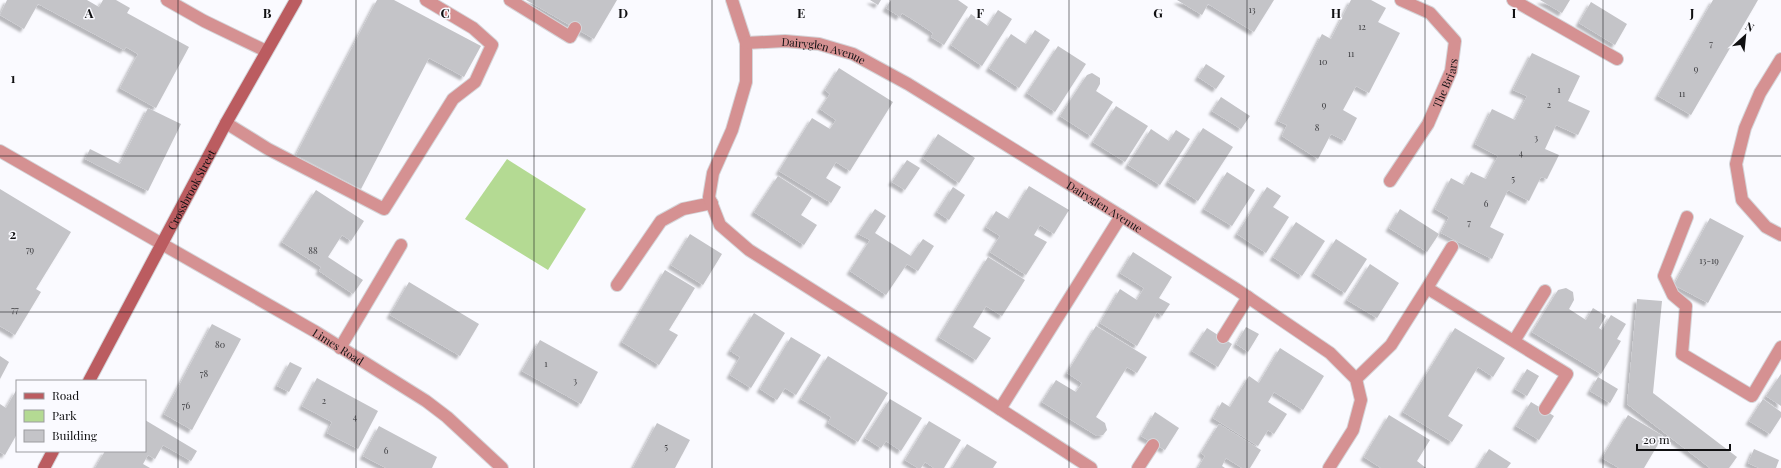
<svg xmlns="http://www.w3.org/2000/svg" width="1781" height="468" viewBox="0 0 1781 468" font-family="'Playfair Display',serif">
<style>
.green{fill:#b4da93}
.building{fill:#c4c4c8;filter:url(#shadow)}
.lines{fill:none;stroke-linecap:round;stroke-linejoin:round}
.lane-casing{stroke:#d5d5d9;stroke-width:14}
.street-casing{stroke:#d5d5d9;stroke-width:14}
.secondary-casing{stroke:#d5d5d9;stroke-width:14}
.lane{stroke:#d59192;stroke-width:12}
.street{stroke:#d59192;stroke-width:12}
.secondary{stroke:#bb5c60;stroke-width:12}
.grid{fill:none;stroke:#101012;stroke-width:1;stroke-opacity:0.55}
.labels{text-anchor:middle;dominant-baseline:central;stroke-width:3;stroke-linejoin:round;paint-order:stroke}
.number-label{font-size:9px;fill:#3d3d40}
.street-label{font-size:11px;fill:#101012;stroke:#fafaff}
.grid-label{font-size:13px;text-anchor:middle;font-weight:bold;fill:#101012;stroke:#fafaff;stroke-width:3;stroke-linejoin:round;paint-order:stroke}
</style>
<defs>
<filter id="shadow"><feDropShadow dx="-3.5" dy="3.5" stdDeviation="1" flood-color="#0004"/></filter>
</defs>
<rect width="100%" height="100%" fill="#fafaff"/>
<!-- green -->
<path class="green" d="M507 159 586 209 548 270 465 219Z"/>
<!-- building -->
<path class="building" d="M7 0H87L99 7 103 0H116L130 8 127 13 189 47 156 108 120 88 138 54 126 47 124 50 38 4 24 29 0 15Z
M377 0H394L481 46 464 77 429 58 361 189 296 155Z
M526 0H617L594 39Z
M870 0H881L878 5Z
M891 0H958L968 7 944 45 931 37 933 33 918 23 902 13 900 17 886 8Z
M1177 0H1274L1254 32 1208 4 1202 15Z
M1351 0H1371L1386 8 1378 22 1400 33 1369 93 1356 86 1343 110 1357 118 1345 141 1331 134 1318 159 1282 136 1287 125 1278 121 1322 34 1331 39Z
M1540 0H1570L1562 13Z
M1713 0H1758L1691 115 1658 96Z
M1591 2 1627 24 1615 45 1579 23Z
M998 10 1012 19 982 66 951 45 971 14 988 26Z
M1035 30 1050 40 1019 88 989 68 1011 34 1026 44Z
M1058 46 1086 64 1055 112 1027 93Z
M1532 53 1580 76 1568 101 1590 111 1578 135 1556 125 1545 149 1559 155 1547 179 1541 177 1529 201 1508 190 1490 227 1504 234 1492 259 1441 233 1449 217 1435 209 1451 178 1464 185 1471 172 1486 179 1498 156 1475 144 1492 109 1515 120 1527 96 1513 90Z
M1206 64 1225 76 1216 89 1198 77Z
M839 68 893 102 850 171 836 162 826 178 841 187 831 203 779 171 812 118 830 129 836 120 820 109 830 94 825 90Z
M1092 73 1100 78V84L1096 91 1113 102 1091 136 1060 116 1087 75Z
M1221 97 1250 116 1241 129 1212 111Z
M1116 106 1148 126 1125 162 1093 142Z
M148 108 181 124 148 191 85 159 90 149 120 164Z
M1203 128 1233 147 1198 201 1168 182Z
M1151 129 1169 141 1176 130 1190 139 1160 185 1128 165Z
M938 134 975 158 959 183 923 158Z
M907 160 920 168 905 190 892 182Z
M1227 172 1255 190 1232 226 1204 209Z
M778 176 812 198 801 215 817 225 804 245 754 212Z
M1029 186 1069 210 1054 234 1040 225 1034 235 1047 242 1026 275 990 252 1000 236 986 227 996 211 1009 219Z
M953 187 965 195 949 220 937 212Z
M1267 187 1281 196 1273 207 1289 217 1266 253 1237 234Z
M0 189 71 232 36 289 41 292 15 335 0 326Z
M316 190 364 221 351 241 342 235 328 257 363 280 353 294 319 271 321 267 282 242Z
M875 209 886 216 875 233 911 256 923 239 934 246 918 271 907 264 886 295 850 271 870 240 858 234Z
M1400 209 1439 234 1427 252 1389 228Z
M1710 218 1744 236 1708 303 1674 285Z
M1296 222 1325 241 1302 276 1273 257Z
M690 234 722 254 703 285 671 265Z
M1336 239 1367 259 1345 293 1314 273Z
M1133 252 1172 277 1159 298 1170 304 1162 316 1157 312 1137 346 1100 323 1120 289 1137 300 1144 288 1120 273Z
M988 257 1025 280 1002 316 986 306 973 327 991 338 976 360 939 337Z
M1370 264 1399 283 1377 318 1347 300Z
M665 270 695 288 669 330 678 335 659 365 622 342Z
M409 282 479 324 460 356 390 315Z
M1566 288 1573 292 1574 300 1569 309 1586 320 1593 308 1606 316 1599 328 1602 330 1611 315 1626 324 1617 339 1621 341 1601 374 1532 332 1558 290Z
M1637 299 1662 301 1653 393 1737 457 1729 468H1710L1627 404Z
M754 313 785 333 751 388 730 375 740 357 730 351Z
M212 324 241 339 192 430 164 414Z
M1096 326 1147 357 1137 373 1127 367 1096 417 1105 423 1107 430 1103 435 1097 436 1042 402 1056 380 1076 392 1082 383 1067 373Z
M1246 327 1259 334 1248 352 1236 344Z
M1207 328 1232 344 1218 367 1192 351Z
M1455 328 1505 358 1493 377 1478 367 1448 416 1463 425 1452 442 1403 412Z
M791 337 821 355 796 395 785 388 777 400 760 389Z
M540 340 598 372 581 404 522 371Z
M1280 348 1324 376 1303 410 1274 392 1268 402 1287 414 1274 434 1268 430 1258 446 1213 418 1222 402 1230 407 1249 376 1259 383Z
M0 356 9 362 0 379Z
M828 356 888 393 858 442 828 423 831 417 801 399Z
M290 362 302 368 289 392 277 386Z
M1527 369 1539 376 1527 396 1515 389Z
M1781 374V406L1766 396Z
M1598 377 1618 389 1610 403 1590 391Z
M317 378 378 411 358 449 327 433 332 422 302 406Z
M17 389V434L5 455 0 452V404L6 408Z
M890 399 922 418 901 451 886 441 881 448 865 438Z
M1763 399 1781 412V417L1770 434 1749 421Z
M1531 402 1554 416 1539 440 1516 426Z
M1155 412 1179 428 1165 450 1141 436Z
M1389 415 1430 440 1417 461 1426 468H1381L1364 457Z
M1628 415 1663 436 1644 468H1619L1602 458Z
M145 420 197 451 191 461 163 445 155 459 148 455 143 464 150 468H95L105 451H145Z
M929 421 961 440 944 468H934L925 462 921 468H918L905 460Z
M657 423 690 440 675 468H633Z
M1219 424 1261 450 1250 468H1242L1226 458 1222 466 1225 468H1198L1205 456 1201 453Z
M379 426 437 457 432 468H386L363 456Z
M967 444 997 462 993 468H952Z
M1489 449 1511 463 1507 468H1477Z
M1754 449 1779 460 1776 468H1759L1748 463Z"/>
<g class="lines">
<defs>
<path id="lane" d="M510 0 570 37 575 28
M1513 0 1617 59
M226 123 268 149 384 209 453 99 475 82 492 45 473 28 426 0
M0 151 162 244
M1687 217 1664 276 1673 295 1686 306 1682 354 1752 396 1781 347
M617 285 661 221 683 209 712 203
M1427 288 1452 247
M1223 337 1248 297
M1514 341 1545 291
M340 348 401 245
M1356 379 1391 345 1427 288 1567 374 1545 409
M1138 468 1153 445"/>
<g id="street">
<path d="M167 0 204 21 266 51"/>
<path d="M732 0 746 43V82L732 130 713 173 709 197 720 225 749 250 969 389 1091 468"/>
<path id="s1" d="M746 43 785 41 819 44 853 54 908 84 1121 216 1236 289 1330 353 1356 379 1361 400 1353 430 1329 468"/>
<path d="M1781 59 1760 93 1745 128 1736 164 1742 200 1766 227 1781 235"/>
<path id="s2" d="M1390 181 1428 124 1451 71 1455 41 1430 13 1401 0"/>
<path id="s3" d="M162 244 316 332 426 401 447 417 502 468"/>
<path d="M1000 409 1121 216"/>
</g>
<g id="secondary">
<path id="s4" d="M89 381 226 123 296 0"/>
<path d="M44 468 53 451"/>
</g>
</defs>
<!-- lane casing -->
<use href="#lane" class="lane-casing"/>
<!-- street casing -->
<use href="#street" class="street-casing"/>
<!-- secondary casing -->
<use href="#secondary" class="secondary-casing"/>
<!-- lane -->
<use href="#lane" class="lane"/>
<!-- street -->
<use href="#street" class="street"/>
<!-- secondary -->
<use href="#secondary" class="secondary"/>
</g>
<!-- grid -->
<path class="grid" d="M178 0V468M356 0V468M534 0V468M712 0V468M890 0V468M1069 0V468M1247 0V468M1425 0V468M1603 0V468M0 156H1781M0 312H1781"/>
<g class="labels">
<!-- number labels -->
<g class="number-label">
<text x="1252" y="9">13</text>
<text x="1362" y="26">12</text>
<text x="1711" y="43">7</text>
<text x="1351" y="53">11</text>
<text x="1323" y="61">10</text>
<text x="1696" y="68">9</text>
<text x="1559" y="89">1</text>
<text x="1682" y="93">11</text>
<text x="1324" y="104">9</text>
<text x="1549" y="104">2</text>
<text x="1317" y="127">8</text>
<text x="1536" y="137">3</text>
<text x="1521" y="152">4</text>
<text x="1513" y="178">5</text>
<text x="1486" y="203">6</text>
<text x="1469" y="222">7</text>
<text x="30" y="249">79</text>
<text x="313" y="250">88</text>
<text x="1709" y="260">13-19</text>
<text x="15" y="309">77</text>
<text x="220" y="344">80</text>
<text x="546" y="363">1</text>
<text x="204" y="373">78</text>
<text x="575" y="380">3</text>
<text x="324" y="400">2</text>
<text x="186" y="405">76</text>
<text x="355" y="416">4</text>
<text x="666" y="446">5</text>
<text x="386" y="450">6</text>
</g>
<!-- street labels -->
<g class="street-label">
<text stroke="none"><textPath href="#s1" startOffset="79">Dairyglen Avenue</textPath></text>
<text stroke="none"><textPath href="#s2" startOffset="113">The Briars</textPath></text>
<text stroke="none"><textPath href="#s4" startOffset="217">Crossbrook Street</textPath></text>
<text stroke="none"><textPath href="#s1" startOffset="403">Dairyglen Avenue</textPath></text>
<text stroke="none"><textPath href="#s3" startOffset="204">Limes Road</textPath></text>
</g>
</g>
<g class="grid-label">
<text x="89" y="18">A</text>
<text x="267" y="18">B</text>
<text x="445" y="18">C</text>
<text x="623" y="18">D</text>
<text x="801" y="18">E</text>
<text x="980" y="18">F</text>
<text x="1158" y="18">G</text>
<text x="1336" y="18">H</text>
<text x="1514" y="18">I</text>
<text x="1692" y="18">J</text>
<text x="13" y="83">1</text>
<text x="13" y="239">2</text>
</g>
<!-- legend -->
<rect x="16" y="380" width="130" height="72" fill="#fafaff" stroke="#9c9ca0"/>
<rect x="24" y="393" width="20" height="6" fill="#bb5c60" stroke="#9c9ca0"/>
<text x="52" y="400" font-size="12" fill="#101012">Road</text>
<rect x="24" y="410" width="20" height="12" fill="#b4da93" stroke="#9c9ca0"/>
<text x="52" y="420" font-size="12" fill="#101012">Park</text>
<rect x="24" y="430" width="20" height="12" fill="#c4c4c8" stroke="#9c9ca0"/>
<text x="52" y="440" font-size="12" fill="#101012">Building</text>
<!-- north arrow -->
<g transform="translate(1745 36) rotate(27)" stroke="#fafaff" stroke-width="3" paint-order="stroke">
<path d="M0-3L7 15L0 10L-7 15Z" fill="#101012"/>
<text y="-6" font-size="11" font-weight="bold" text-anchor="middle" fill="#101012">N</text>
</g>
<!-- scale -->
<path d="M1637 444v6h93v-6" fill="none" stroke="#101012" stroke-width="2"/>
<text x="1643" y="444" font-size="12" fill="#101012" stroke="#fafaff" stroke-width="3" paint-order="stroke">20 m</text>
</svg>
